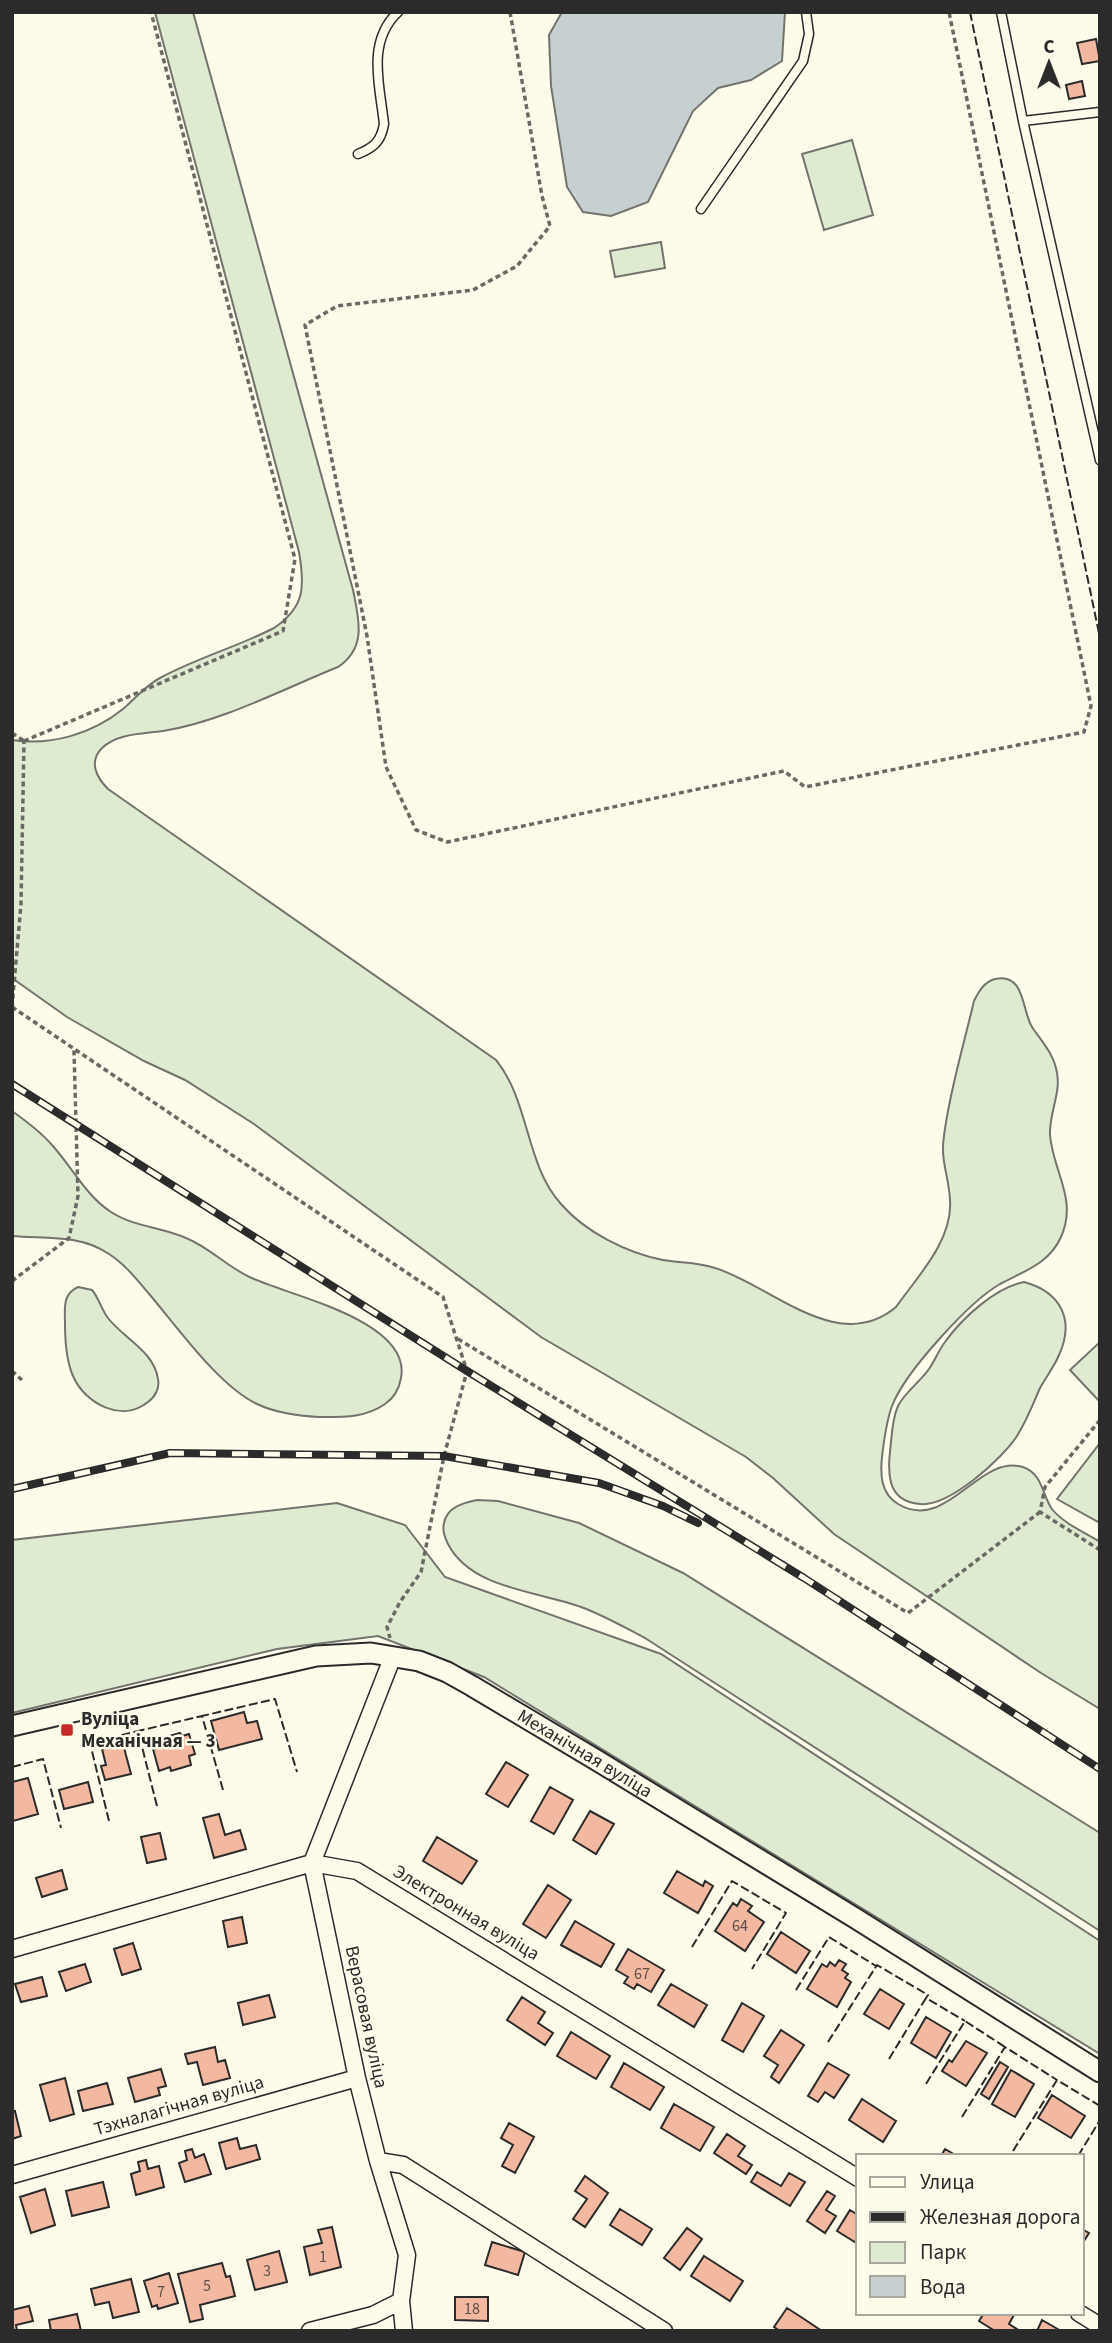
<svg xmlns="http://www.w3.org/2000/svg" width="1112" height="2343" viewBox="0 0 1112 2343" font-family="'Source Sans 3',sans-serif">
<style>
.green{fill:#deebd1;stroke:#74746e;stroke-width:2}
.water{fill:#c7d0d0;stroke:#74746e;stroke-width:2}
.building{fill:#f2b8a0;stroke:#2b2b2b;stroke-width:2}
.lines{fill:none;stroke-linecap:round;stroke-linejoin:round}
.service-casing{stroke:#2b2b2b;stroke-width:11}
.minor-casing{stroke:#2b2b2b;stroke-width:19}
.tertiary-casing{stroke:#2b2b2b;stroke-width:23}
.path{stroke:#6a6964;stroke-width:3.5;stroke-dasharray:5 3.5;stroke-linecap:butt}
.service{stroke:#fdfbea;stroke-width:8}
.minor{stroke:#fdfbea;stroke-width:16}
.tertiary{stroke:#fdfbea;stroke-width:19}
.rail-casing{stroke:#2b2b2b;stroke-width:8}
.rail{stroke:#fdfbea;stroke-width:5;stroke-dasharray:16;stroke-linecap:butt}
.fence{stroke:#2b2b2b;stroke-width:2;stroke-dasharray:9 3.5;stroke-linecap:butt}
.poi-dot{fill:#c62828;stroke:#fdfbea;stroke-width:2.5}
.labels{text-anchor:middle;dominant-baseline:central;stroke-width:5;stroke-linejoin:round;paint-order:stroke}
.number-label{font-size:16px;fill:#5d4e48}
.poi-label{font-size:19px;font-weight:bold;fill:#2b2b2b;stroke:#fdfbea;text-anchor:start}
.street-label{font-size:19px;fill:#2b2b2b;stroke:#fdfbea}
</style>
<rect width="100%" height="100%" fill="#fdfbea"/>
<!-- green -->
<path class="green" d="M155 12H193L353 590C359 619 367 648 338 667 283 689 221 722 163 731 143 734 118 733 102 748 88 762 97 778 108 789L496 1060C530 1102 525 1164 561 1204 585 1232 627 1253 663 1260 680 1263 698 1262 715 1268 771 1285 838 1356 896 1307 918 1276 953 1240 950 1200 949 1176 940 1161 944 1136 949 1093 964 1044 974 1001 979 991 984 982 995 979 1025 972 1022 1011 1032 1027 1042 1042 1054 1054 1057 1073 1061 1093 1049 1113 1050 1135 1053 1172 1078 1199 1061 1237 1049 1264 1024 1271 1000 1284 969 1302 905 1372 892 1406 886 1422 884 1440 882 1457 880 1475 881 1494 898 1504 947 1533 978 1454 1023 1467 1043 1474 1042 1495 1052 1509 1063 1523 1084 1532 1100 1542V1709L1041 1673 834 1534 773 1478 746 1457 541 1337 254 1124 185 1080 144 1061 67 1017 12 978V740C51 746 92 734 123 709 135 699 146 685 160 678 197 658 237 647 274 628 305 607 305 587 299 552Z
M852 140 873 215 824 230 802 154Z
M661 242 665 268 615 277 610 251Z
M12 1111C26 1121 41 1132 52 1145 72 1167 86 1196 111 1212 134 1227 162 1227 186 1238 211 1248 229 1269 254 1279 291 1296 412 1321 401 1378 399 1389 394 1398 385 1404 365 1418 343 1417 319 1417 299 1416 276 1413 257 1404 219 1386 178 1328 150 1295 138 1281 126 1265 109 1254 80 1234 46 1239 12 1236Z
M1024 1282C1061 1292 1075 1320 1059 1355 1054 1367 1046 1377 1040 1388 1033 1404 1027 1420 1017 1436 1002 1459 949 1507 920 1504 884 1501 888 1469 891 1442 892 1430 893 1417 898 1406 905 1392 920 1382 929 1369 935 1360 939 1350 945 1342 963 1317 995 1288 1024 1282Z
M78 1287 92 1290C99 1298 101 1309 108 1318 123 1338 154 1351 158 1379 160 1388 155 1397 148 1402 122 1423 85 1404 73 1376 66 1360 65 1341 65 1324 65 1309 62 1294 78 1287Z
M1100 1342V1402L1070 1370Z
M1100 1443V1523L1057 1499Z
M477 1500 498 1501 579 1523 683 1573 1100 1833V1931L645 1638C624 1627 603 1615 581 1607 538 1591 471 1589 448 1544 445 1537 442 1531 444 1523 447 1507 463 1503 477 1500Z
M337 1503 405 1525 445 1577 661 1654 1100 1941V2054L484 1677 378 1636 277 1649 12 1713V1540Z"/>
<!-- water -->
<path class="water" d="M562 12H785L782 61 751 80 718 88 693 111 648 202 611 216 583 212 567 187 551 86 549 35Z"/>
<!-- building -->
<path class="building" d="M1096 39 1100 61 1082 64 1077 43Z
M1082 81 1085 96 1069 99 1066 85Z
M244 1712 247 1723 257 1721 262 1739 219 1750 211 1721Z
M180 1733 182 1736 189 1734 195 1754 189 1756 191 1765 171 1771 170 1767 159 1771 153 1749 162 1747 159 1739Z
M123 1744 131 1774 105 1780 101 1766 106 1765 102 1749Z
M506 1762 528 1775 508 1807 486 1794Z
M28 1778 38 1814 13 1821 12 1782Z
M88 1782 93 1802 64 1809 59 1790Z
M550 1787 573 1800 554 1834 531 1821Z
M590 1811 614 1824 596 1854 573 1840Z
M219 1814 225 1835 240 1830 246 1849 214 1858 203 1818Z
M160 1833 166 1859 147 1863 141 1837Z
M437 1837 477 1861 462 1884 423 1861Z
M62 1870 67 1889 42 1897 36 1878Z
M677 1871 703 1886 705 1881 713 1886 698 1913 664 1893Z
M548 1885 571 1900 546 1938 523 1924Z
M741 1899 752 1906 748 1911 764 1922 745 1951 715 1931 733 1903 737 1906Z
M242 1917 247 1943 228 1947 223 1921Z
M575 1921 614 1944 601 1967 561 1945Z
M781 1932 810 1951 796 1973 767 1954Z
M133 1943 141 1969 122 1975 114 1949Z
M628 1949 664 1970 651 1992 637 1984 634 1989 624 1983 628 1977 616 1970Z
M839 1960 846 1964 842 1970 848 1974 845 1978 851 1982 837 2007 807 1989 822 1964 827 1967 830 1962 835 1966Z
M85 1964 91 1982 66 1991 59 1972Z
M42 1977 47 1996 21 2002 15 1984Z
M671 1984 707 2005 694 2027 658 2005Z
M880 1989 904 2004 889 2029 864 2014Z
M269 1995 275 2017 243 2025 238 2003Z
M522 1997 545 2012 538 2023 553 2033 545 2045 507 2020Z
M742 2003 764 2016 743 2052 722 2040Z
M926 2017 951 2032 936 2058 911 2043Z
M781 2030 804 2045 779 2083 771 2077 778 2065 764 2056Z
M571 2032 610 2056 596 2079 557 2056Z
M966 2041 987 2053 966 2086 942 2071 949 2060 952 2062Z
M215 2047 218 2062 225 2060 230 2078 203 2085 197 2062 188 2064 185 2054Z
M1000 2062 1008 2067 989 2099 981 2094Z
M624 2063 664 2087 650 2110 611 2087Z
M828 2063 849 2075 834 2098 825 2092 818 2102 808 2096Z
M161 2069 166 2086 158 2088 160 2095 135 2102 128 2078Z
M1011 2070 1034 2084 1015 2117 992 2104Z
M65 2078 74 2114 50 2121 40 2085Z
M107 2083 113 2104 83 2111 78 2091Z
M1052 2095 1085 2116 1071 2138 1038 2118Z
M862 2099 896 2121 883 2142 849 2120Z
M674 2104 714 2127 700 2151 661 2128Z
M15 2111 21 2136 12 2139V2112Z
M509 2123 534 2137 515 2173 502 2166 513 2145 501 2138Z
M727 2134 745 2146 738 2156 752 2165 746 2174 714 2153Z
M237 2138 240 2149 256 2145 260 2159 226 2169 219 2143Z
M192 2149 195 2158 204 2154 211 2174 185 2182 179 2163 187 2160 185 2151Z
M945 2149 957 2156H941Z
M146 2160 148 2169 159 2166 164 2187 136 2195 131 2174 140 2171 138 2162Z
M757 2172 781 2186 789 2173 805 2182 790 2206 751 2182Z
M585 2176 608 2193 585 2227 573 2219 587 2199 575 2191Z
M103 2182 109 2207 72 2216 66 2191Z
M45 2189 55 2225 31 2233 20 2197Z
M827 2191 835 2196 826 2210 836 2216 825 2233 807 2221Z
M620 2209 652 2229 642 2245 610 2225Z
M850 2210 858 2215V2244L837 2231Z
M332 2227 341 2267 310 2275 304 2247 322 2243 318 2230Z
M687 2228 702 2239 680 2270 664 2258Z
M1082 2229 1089 2233 1082 2244Z
M492 2242 525 2252 518 2275 485 2265Z
M279 2251 287 2282 255 2290 247 2260Z
M704 2256 743 2281 730 2301 691 2276Z
M222 2263 226 2277 230 2276 235 2296 200 2305 203 2319 190 2322 178 2274Z
M169 2273 178 2303 158 2309 157 2305 152 2307 144 2281Z
M131 2279 139 2312 113 2318 109 2302 95 2305 91 2289Z
M455 2297H488V2321L455 2320Z
M29 2306 33 2321 16 2325 17 2331H12V2310Z
M787 2308 801 2317 822 2331H780L774 2327Z
M984 2313H1015L1009 2324 1020 2331H995L979 2321Z
M77 2314 81 2331H51L49 2320Z
M1042 2320 1061 2331H1037Z"/>
<g class="lines">
<defs>
<path id="service" d="M1001 12 1023 121
M1100 112 1023 121 1100 460
M358 154C373 148 381 142 384 124 380 86 366 42 398 12
M701 209 803 61 809 34 806 12"/>
<path id="minor" d="M12 1949 312 1863 357 1871 858 2178
M378 2161 403 2165 664 2331
M12 2175 357 2078
M401 2301 404 2331
M1079 2313 1100 2326
M310 2331 373 2315 401 2301 407 2255 378 2161 357 2078 312 1863 393 1656"/>
<g id="tertiary">
<path id="s1" d="M12 1726 316 1656 371 1653 419 1661 447 1672 472 1686 593 1758 855 1918 1100 2072"/>
</g>
</defs>
<!-- service casing -->
<use href="#service" class="service-casing"/>
<!-- minor casing -->
<use href="#minor" class="minor-casing"/>
<!-- tertiary casing -->
<use href="#tertiary" class="tertiary-casing"/>
<!-- path -->
<path class="path" d="M510 12 542 196 550 226 517 266 473 290 337 306 305 325 367 636 386 767 416 830 447 842 784 771 805 787 1084 732 1091 706 949 12
M12 733 24 741
M24 741 283 631 295 559 151 12
M12 1007 443 1297 467 1371 444 1456 421 1572 400 1602 387 1627 390 1638
M12 1007 21 904 24 741
M12 1281 69 1238 78 1196 74 1050
M458 1339 908 1613 1040 1512
M12 1371 22 1380
M1100 1420 1045 1487 1040 1512 1100 1550"/>
<!-- service -->
<use href="#service" class="service"/>
<!-- minor -->
<use href="#minor" class="minor"/>
<!-- tertiary -->
<use href="#tertiary" class="tertiary"/>
<defs>
<path id="rail" d="M12 1084 467 1371 804 1578 1100 1769
M12 1489 170 1453 444 1456 599 1483 663 1506 698 1523"/>
</defs>
<!-- rail casing -->
<use href="#rail" class="rail-casing"/>
<!-- rail -->
<use href="#rail" class="rail"/>
<!-- fence -->
<path class="fence" d="M970 12 1100 638
M12 1767 43 1759 61 1828
M223 1790 202 1716 275 1699 297 1772
M157 1806 138 1731 202 1716
M109 1821 90 1743 138 1731
M692 1947 732 1881 786 1913 752 1969
M796 1990 829 1937 876 1966
M828 2042 877 1965 928 1995 926 1998
M889 2059 926 1998 965 2021
M926 2084 965 2021 1005 2047
M962 2117 1005 2047 1057 2080
M1013 2151 1057 2080 1100 2106
M1078 2156 1100 2120"/>
</g>
<!-- markers -->
<rect class="poi-dot" x="60" y="1723" width="14" height="14" rx="3.5"/>
<g class="labels">
<!-- number labels -->
<g class="number-label">
<text x="740" y="1926">64</text>
<text x="642" y="1974">67</text>
<text x="323" y="2257">1</text>
<text x="267" y="2271">3</text>
<text x="207" y="2286">5</text>
<text x="161" y="2292">7</text>
<text x="472" y="2309">18</text>
</g>
<!-- poi labels -->
<g class="poi-label">
<text x="81" y="1719">Вуліца<tspan x="81" dy="22">Механічная — 3</tspan></text>
</g>
<!-- street labels -->
<g class="street-label">
<text stroke="none"><textPath href="#s1" startOffset="606">Механічная вуліца</textPath></text>
<text transform="translate(466 1913) rotate(31)">Электронная вуліца</text>
<text transform="translate(366 2017) rotate(78)">Верасовая вуліца</text>
<text transform="translate(179 2106) rotate(-16)">Тэхналагічная вуліца</text>
</g>
</g>
<!-- border -->
<rect width="1112" height="2343" fill="none" stroke="#2b2b2b" stroke-width="28"/>
<!-- legend -->
<rect x="856" y="2154" width="228" height="161" fill="#fdfbea" stroke="#a9a89e" stroke-width="2"/>
<rect x="870" y="2177" width="35" height="10" fill="#fdfbea" stroke="#a9a89e" stroke-width="2"/>
<text x="920" y="2189" font-size="21" fill="#2b2b2b">Улица</text>
<rect x="870" y="2212" width="35" height="10" fill="#2b2b2b" stroke="#a9a89e" stroke-width="2"/>
<text x="920" y="2224" font-size="21" fill="#2b2b2b">Железная дорога</text>
<rect x="870" y="2242" width="35" height="21" fill="#deebd1" stroke="#a9a89e" stroke-width="2"/>
<text x="920" y="2259" font-size="21" fill="#2b2b2b">Парк</text>
<rect x="870" y="2276" width="35" height="21" fill="#c7d0d0" stroke="#a9a89e" stroke-width="2"/>
<text x="920" y="2294" font-size="21" fill="#2b2b2b">Вода</text>
<!-- north arrow -->
<g transform="translate(1049 63)" stroke="#fdfbea" stroke-width="5" paint-order="stroke">
<path d="M0-5L12 26L0 18L-12 26Z" fill="#2b2b2b"/>
<text y="-10" font-size="19" font-weight="bold" text-anchor="middle" fill="#2b2b2b">С</text>
</g>
</svg>
